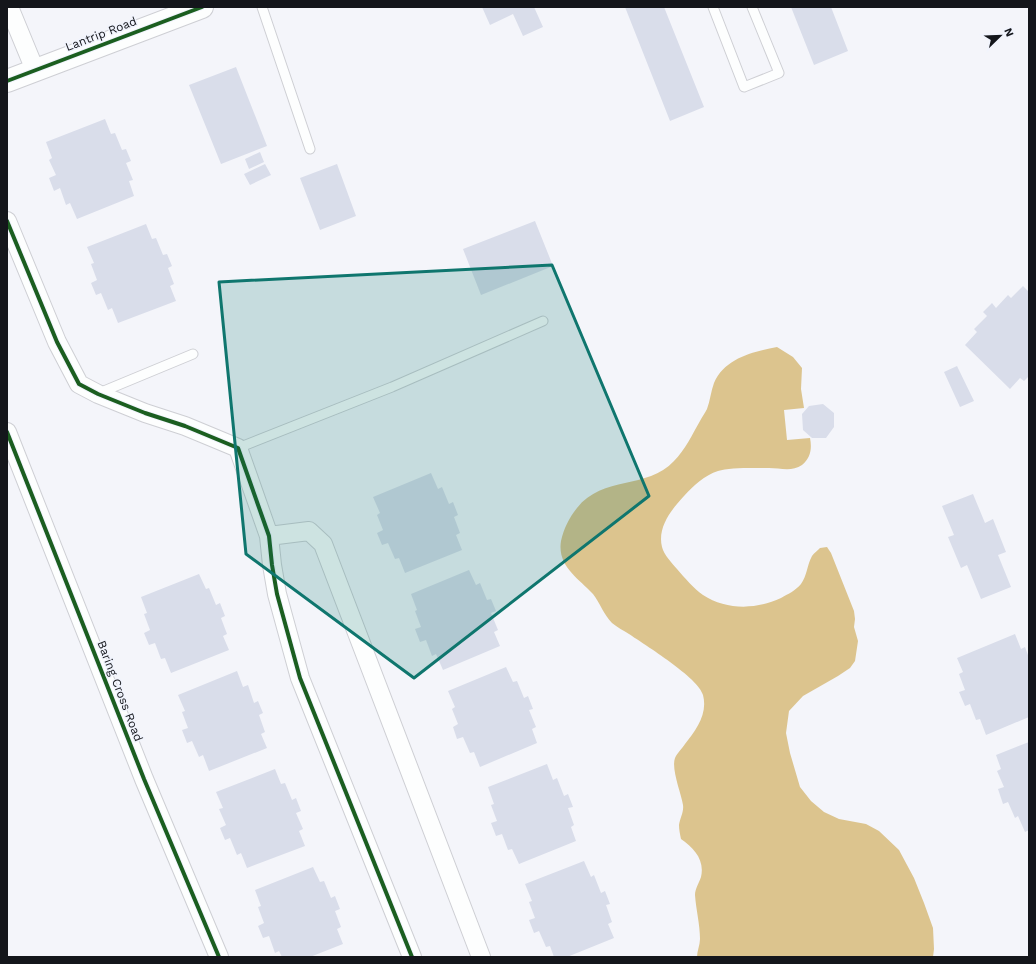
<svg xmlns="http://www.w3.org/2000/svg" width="1036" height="964" viewBox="0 0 1036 964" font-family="'Work Sans',sans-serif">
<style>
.water{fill:#dcc48e}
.building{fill:#d9ddea}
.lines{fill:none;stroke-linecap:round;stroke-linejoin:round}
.lane-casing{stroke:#cecfd4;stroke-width:11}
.street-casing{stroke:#cecfd4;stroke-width:20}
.secondary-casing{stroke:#cecfd4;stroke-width:24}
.lane{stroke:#fdfefe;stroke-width:9}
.street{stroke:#fdfefe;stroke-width:18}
.secondary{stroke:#fdfefe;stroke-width:22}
.cycleway-casing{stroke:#f1f4fd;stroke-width:6}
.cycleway{stroke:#1b5e20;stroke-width:4}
.marked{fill:#0f766e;fill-opacity:0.2;stroke:#0f766e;stroke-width:3;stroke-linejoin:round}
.labels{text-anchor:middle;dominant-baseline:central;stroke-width:3;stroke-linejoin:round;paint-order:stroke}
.street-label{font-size:12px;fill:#14161b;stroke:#f1f4fd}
</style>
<rect width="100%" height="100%" fill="#f4f5fa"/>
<!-- water -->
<path class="water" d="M777 347 793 357 802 368 801 389 804 408 784 410 787 440 810 438C812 448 811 458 802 465 792 472 780 468 769 468 757 468 729 467 718 471 705 475 693 486 684 496 672 509 657 527 662 547 664 555 672 563 677 569 685 578 693 588 703 595 726 610 756 610 781 598 788 594 795 591 801 584 807 576 807 565 812 556 814 553 818 550 820 548L827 547 831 553 854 611 855 619 854 627 858 641 855 661 850 668 838 676 803 696 789 711 786 733 790 753 800 787 811 801 824 812 839 819 866 824 879 831 899 850 914 878 924 903 933 928 934 949 933 957H697C697 951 700 945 700 939 700 924 696 910 695 895 695 889 699 883 701 877 705 860 694 848 681 839 680 834 679 830 679 825 680 818 684 812 683 805 681 793 671 769 675 758 677 753 682 749 685 744 696 730 708 714 703 695 699 678 645 645 629 634 624 631 617 627 612 623 604 615 600 603 593 594 578 578 557 566 561 541 564 528 569 518 577 508 603 475 647 490 674 461 685 450 692 435 700 421 702 417 705 413 707 409 710 401 711 391 714 383 725 358 753 352 777 347Z"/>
<!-- building -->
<path class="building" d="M482 7H534L543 27 523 36 513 14 490 25Z
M625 7H664L704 107 670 121Z
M791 7H831L848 51 814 65Z
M236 67 267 146 221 164 189 85Z
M105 119 111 134 115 133 122 150 126 149 131 161 126 163 133 180 129 181 134 196 77 219 70 203 66 205 60 188 54 191 49 178 56 175 49 160 52 158 46 142Z
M260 152 264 162 249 169 245 159Z
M265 164 271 175 250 185 244 174Z
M337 164 356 216 320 230 300 178Z
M535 221 553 266 481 295 463 249Z
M146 224 152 239 156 238 163 255 167 254 172 266 168 268 174 284 170 286 176 301 118 323 112 308 108 310 101 293 96 295 91 283 97 280 91 264 94 263 87 247Z
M1023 286 1029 292V376L1024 381 1020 378 1010 389 965 345 977 332 974 329 987 316 983 312 992 303 996 308 1008 295 1011 298Z
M957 366 974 401 960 407 944 372Z
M823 404 834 413V427L826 438H812L803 430 802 414 809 406Z
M431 473 438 489 442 487 449 504 453 502 458 515 454 517 460 533 456 535 462 550 405 573 399 558 395 559 388 543 382 545 377 533 383 530 377 515 380 513 373 497Z
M973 494 985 523 993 519 1006 552 998 555 1011 587 981 599 967 565 961 568 948 537 954 535 942 506Z
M469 570 476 585 480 583 487 600 491 599 496 611 491 613 498 630 494 632 500 646 443 670 436 654 432 656 426 640 420 642 415 629 421 627 415 611 417 610 411 594Z
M199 574 206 589 209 588 216 605 220 603 225 616 221 618 227 634 223 636 229 650 171 673 165 658 161 659 155 643 149 645 144 633 150 630 144 614 147 613 141 597Z
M1015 634 1021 649 1025 647 1029 658V717L986 735 980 719 976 720 970 704 965 706 959 692 965 690 959 674 963 672 957 658Z
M506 667 513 682 517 681 524 698 528 696 533 709 529 710 536 727 532 729 537 743 480 767 474 752 470 753 463 737 457 739 453 727 458 724 452 709 455 707 448 691Z
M237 671 243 687 248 685 254 703 258 701 263 713 259 715 265 732 261 734 267 748 209 771 203 755 199 757 192 741 187 743 182 730 188 728 182 712 185 711 178 695Z
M1029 742V830L1025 832 1018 816 1015 818 1008 802 1003 804 998 789 1004 787 997 771 1001 769 996 755Z
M547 764 553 780 557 778 564 796 568 794 573 807 568 808 574 825 571 827 576 841 519 864 512 849 508 850 502 834 496 836 491 823 497 821 491 805 494 804 488 787Z
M275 769 281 784 285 783 292 800 296 798 301 811 296 813 303 829 299 831 305 846 247 868 241 853 237 855 230 838 225 840 220 828 226 825 219 809 223 808 216 792Z
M584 861 591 877 594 875 601 893 605 891 610 904 606 905 612 922 608 924 614 938 567 957H554L550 946 546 947 539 931 534 933 529 920 535 918 529 902 532 901 525 884Z
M313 867 320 882 324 881 331 898 335 896 340 909 335 911 341 927 337 929 343 944 310 957H282L279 951 275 953 269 936 263 938 258 926 264 923 258 907 261 906 255 890Z"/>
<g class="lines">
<defs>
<path id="lane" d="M262 7 310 149
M713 7 744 87 779 73 752 7
M99 393 193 354
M238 448 392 387 543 321"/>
<path id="street" d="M9 7 35 70
M7 221 57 342 79 384 98 394 145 413 185 426 238 448 269 536 272 565 277 594 300 678 412 957
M7 432 144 779 219 957
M269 536 309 531 323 544 481 957"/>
<path id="secondary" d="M7 81 202 7"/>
</defs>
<!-- lane casing -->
<use href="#lane" class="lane-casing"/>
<!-- street casing -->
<use href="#street" class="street-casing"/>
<!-- secondary casing -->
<use href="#secondary" class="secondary-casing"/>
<!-- lane -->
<use href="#lane" class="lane"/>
<!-- street -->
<use href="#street" class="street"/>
<!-- secondary -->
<use href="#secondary" class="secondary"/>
<defs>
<path id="cycleway" d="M7 81 202 7
M7 221 57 342 79 384 98 394 145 413 185 426 238 448 269 536 272 565 277 594 300 678 412 957
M7 432 144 779 219 957"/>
</defs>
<!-- cycleway casing -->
<use href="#cycleway" class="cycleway-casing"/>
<!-- cycleway -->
<use href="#cycleway" class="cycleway"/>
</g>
<!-- marked area -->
<path class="marked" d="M552 265 649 496 414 678 246 554 219 282Z"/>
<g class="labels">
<!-- street labels -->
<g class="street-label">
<text transform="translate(101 34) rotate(-21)">Lantrip Road</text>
<text transform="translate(120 691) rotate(69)">Baring Cross Road</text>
</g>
</g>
<!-- border -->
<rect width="1036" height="964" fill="none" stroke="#14161b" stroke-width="16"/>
<!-- north arrow -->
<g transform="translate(1000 36) rotate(67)" stroke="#f1f4fd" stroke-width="3" paint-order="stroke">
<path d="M0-3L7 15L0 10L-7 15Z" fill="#14161b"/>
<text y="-6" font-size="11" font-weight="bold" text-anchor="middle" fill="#14161b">N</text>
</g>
</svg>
